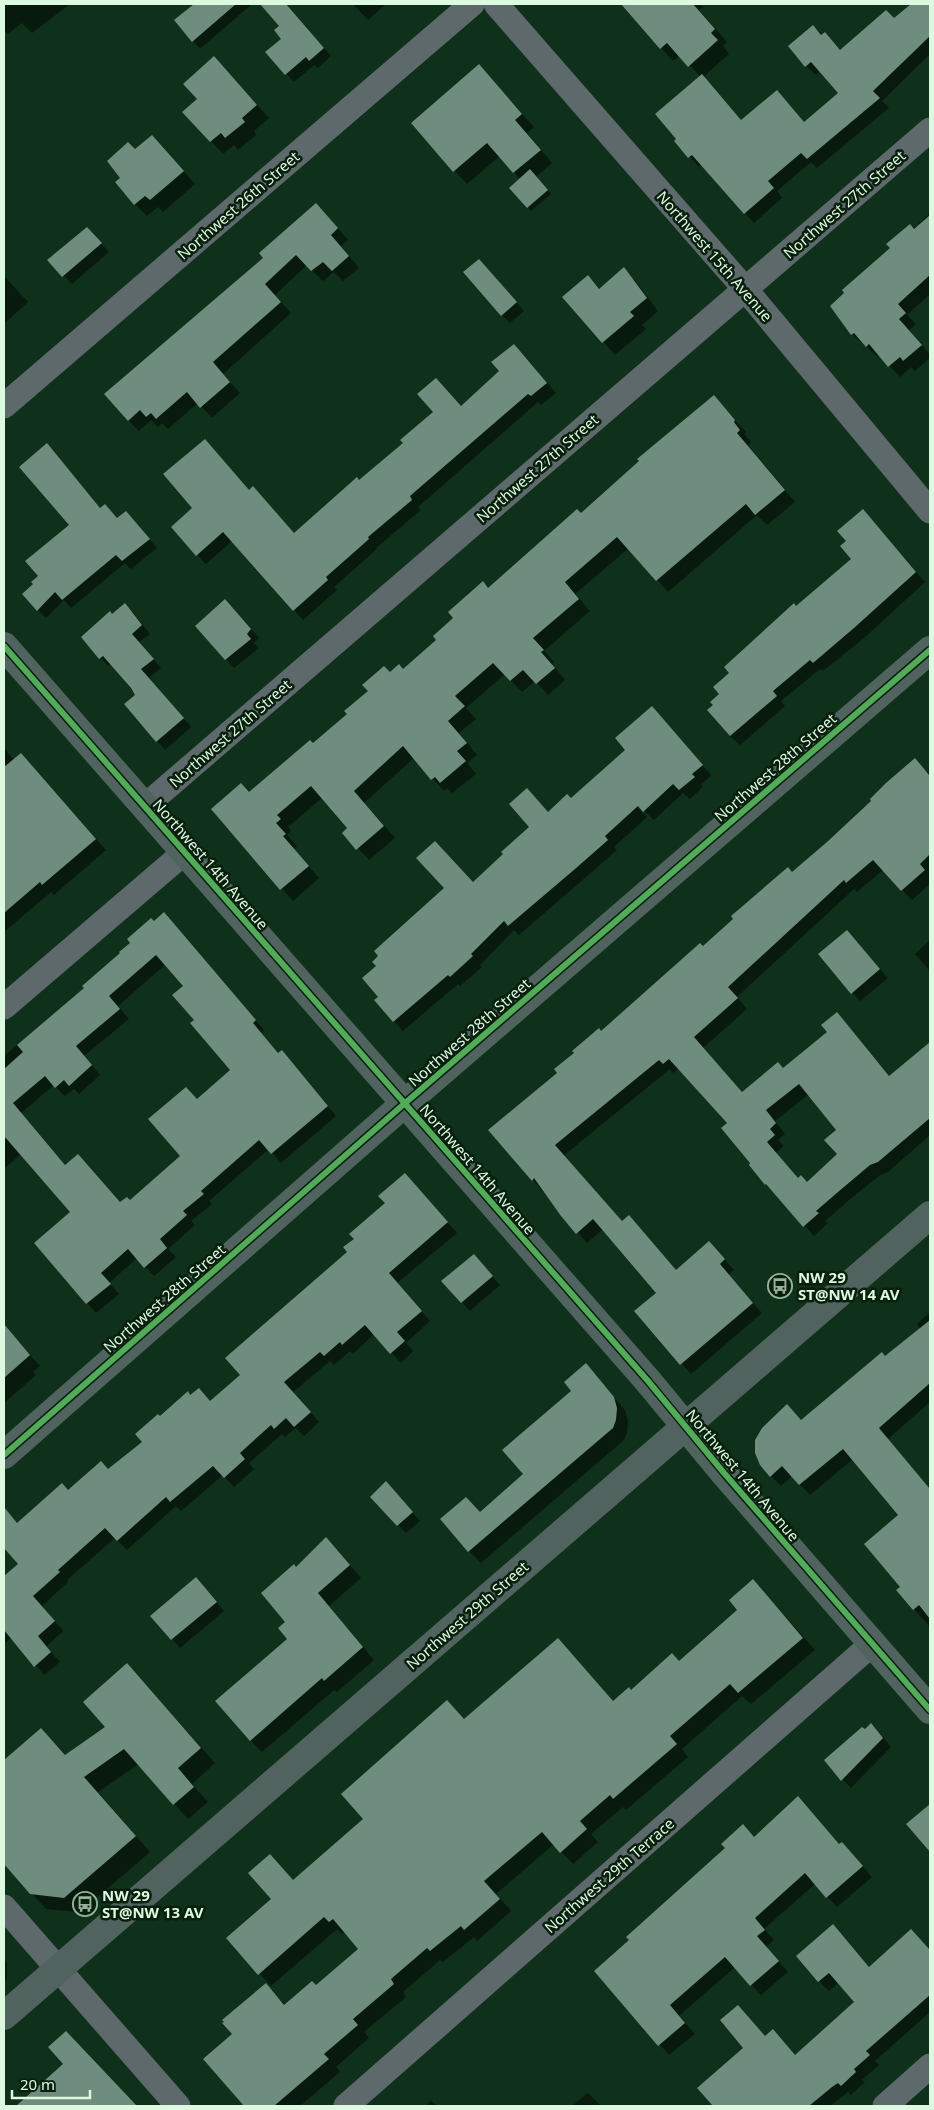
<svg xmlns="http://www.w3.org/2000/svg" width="934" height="2110" viewBox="0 0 934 2110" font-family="'Noto Sans',sans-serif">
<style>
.shadow{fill:#0007;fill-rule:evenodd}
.building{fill:#6f8d7e;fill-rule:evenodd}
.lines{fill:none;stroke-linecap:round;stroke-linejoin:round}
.street{stroke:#5d696a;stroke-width:25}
.secondary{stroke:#50635e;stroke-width:28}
.cycleway-casing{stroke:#091f0d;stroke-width:9}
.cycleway{stroke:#51ab58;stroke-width:6}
.labels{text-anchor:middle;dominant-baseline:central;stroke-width:5;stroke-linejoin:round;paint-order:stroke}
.street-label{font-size:15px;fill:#ddf9e0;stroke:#091f0d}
.poi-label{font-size:15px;font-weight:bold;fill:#ddf9e0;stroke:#091f0d;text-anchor:start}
</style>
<rect width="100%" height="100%" fill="#0f301a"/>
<!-- shadow -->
<path class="shadow" d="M4 4H70L32 33 22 23 8 34 4 30Z
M201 4H252L200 49 178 24Z
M261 4H286L331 56 318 68 314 65 294 82 267 52 283 39 281 26Z
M353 4H386L368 20Z
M622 4H700L703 7 699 10 727 42 723 46 729 54 703 77 742 121 786 101 805 123 839 93 820 71 816 75 806 66 813 26 841 51 894 20 913 4H930V54L882 101 889 108 817 168 811 162 777 191 782 198 754 223 702 164 699 167 676 141 701 77 680 55 673 61Z
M479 66 534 127 527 133 552 163 536 177 551 194 531 211 528 207 520 179 500 156 467 184 412 123Z
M226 71 269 118 254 131 256 135 238 150 234 145 223 154 211 141Z
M152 136 195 184 163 212 158 207 147 216 135 204 122 178 135 150Z
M930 213V294L907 315 916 324 909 330 930 355V358L915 371 911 367 900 377 880 355 878 357 852 334 832 306Z
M327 216 348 240 341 246 359 268 343 281 334 272 323 281 307 265 275 295 291 313 223 374 240 393 212 418 198 403 168 429 162 423 158 427 151 420 139 431 128 420Z
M95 237 109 252 72 284 49 260Z
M487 269 524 311 510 323 502 315Z
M624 269 636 282 658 311 642 325 646 329 615 355 564 297 587 277 600 289Z
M4 276 28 302 4 324Z
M514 346 556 393 541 405 538 402 418 507 421 510 376 548 377 549 334 587 337 590 303 620 232 541 206 564 197 555 194 509 205 440 249 491 294 534 359 481 461 407 501 372Z
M714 397 746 432 744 434 751 442 748 445 795 502 767 525 757 515 668 592 629 548 575 594 590 611 544 651 554 662 552 664 565 680 548 695 535 681 522 692 505 674 466 708 476 719 459 733 477 755 467 763 476 774 452 793 447 788 444 791 414 758 364 803 395 838 369 860 344 833 349 828 322 798 288 827 291 831 287 835 297 846 294 849 319 878 293 901 213 809 249 794 313 745 349 714 390 674 403 670 438 640 489 589 581 514Z
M47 445 101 509 105 505 118 519 126 512 157 548 131 569 125 563 71 608 64 600 46 618 38 610 35 584 71 525Z
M863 510 925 582 864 638 823 671 820 669 781 701 785 706 740 745 730 736 797 608 853 559 848 541Z
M233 609 259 638 254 643 259 648 234 668 226 659Z
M133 613 150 634 139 642 161 668 149 678 191 727 165 750 157 741 136 695 111 664 108 666 83 637 112 615Z
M661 718 711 775 701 785 703 787 690 799 683 793 654 820 639 806 638 808 647 817 614 847 617 850 519 935 514 930 480 965 482 967 460 986 458 984 403 1031 394 1021 474 884 548 813 571 800Z
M4 748 14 760 31 765 106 850 54 895 51 892 4 932Z
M915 760 927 772 930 773V841L928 842 930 848 927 850 930 854V873L929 874 930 884 912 900 883 870 857 892 854 889 737 997 747 1009 703 1048 743 1093 783 1069 829 1032 837 1014 890 1077 930 1048V1135L888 1172 880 1175 848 1201 825 1221 828 1223 814 1236 750 1165 752 1163 728 1123 679 1068 673 1073 670 1069 563 1156 622 1222 676 1271 719 1253 734 1270 728 1275 762 1313 691 1374 636 1311 657 1293 603 1229 587 1243 533 1180 559 1073 601 1033 828 843ZM809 1094 837 1130 839 1154 808 1184 799 1179 776 1153 784 1146 778 1140 785 1134 775 1121Z
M164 914 264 1030 261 1033 279 1054 282 1051 291 1061 336 1116 281 1163 269 1149 209 1201 212 1204 191 1221 195 1225 168 1249 176 1257 154 1276 137 1258 109 1283 119 1294 96 1313 36 1243 72 1212 21 1154 4 1169V1056L85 988ZM166 964 184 986 195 1020 231 1070 182 1156 130 1201 121 1203 78 1155 66 1166 21 1113 54 1085 65 1096 74 1089 79 1094 100 1075 84 1056 129 1019 118 1006Z
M855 940 888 978 860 1001 820 955Z
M930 940V971L915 954Z
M405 1174 457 1233 397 1283 430 1321 406 1343 413 1351 401 1363 374 1334 353 1354 350 1351 334 1365 330 1361 293 1392 319 1422 304 1436 296 1428 285 1437 282 1434 249 1463 254 1469 234 1487 223 1475 181 1511 176 1506 127 1550 115 1538 67 1580 68 1582 42 1606 63 1631 46 1647 60 1662 44 1675 12 1637 4 1644V1578L19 1564 4 1546V1529L14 1520 17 1524 68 1491 109 1471 144 1442 160 1418 191 1396 211 1402 242 1375 349 1252 355 1239 386 1204Z
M482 1264 500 1285 470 1311 443 1281Z
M930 1312V1402L888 1439 930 1489V1627L897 1590 902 1587 900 1515 853 1459 810 1495 792 1476 781 1486 771 1476 801 1421 921 1329 917 1324Z
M4 1326 40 1366 33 1372 36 1375 4 1403Z
M586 1365 625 1410 628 1421 627 1433 624 1440 481 1563 469 1551 525 1474 573 1392Z
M394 1491 420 1521 406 1533 398 1525Z
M338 1551 361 1578 329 1606 374 1660 337 1692 334 1690 262 1752 250 1740 289 1639 287 1622 296 1568Z
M753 1580 815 1650 751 1704 742 1696 682 1749 688 1757 626 1810 623 1807 591 1834 598 1842 573 1864 554 1844 496 1894 511 1911 477 1941 474 1937 443 1962 440 1960 403 1992 406 1997 364 2032 369 2038 336 2067 340 2072 300 2106H246L205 2059 233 2035 266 1984 286 2006 316 1987 360 1949 345 1931 342 1934 337 1929 271 1986 228 1938 365 1819 447 1701 465 1720 614 1702 679 1662 739 1610Z
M204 1587 224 1611 180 1648 172 1639Z
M127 1665 215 1763 192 1784 208 1802 188 1819 139 1764 98 1792 150 1852 80 1912 46 1909 4 1862V1762L41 1729 66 1755 107 1727Z
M865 1731 879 1733 891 1747 851 1788 825 1760Z
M755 1838 840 1845 852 1854 872 1877 837 1907 815 1884 764 1929 774 1940 766 1947 788 1972 761 1995 735 1967 679 2016 695 2034 669 2055 596 1971Z
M843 1936 870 1968 921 1940 930 1951V2012L875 2061 879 2065 862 2080 865 2082 851 2095 848 2092 830 2106H714L699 2088 765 2037 796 2056 856 2003 839 1982 829 1991 819 1981Z
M4 1957 7 1964V1976L4 1986Z
M78 2045 136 2106H23L21 2104 65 2064Z
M588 2093 601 2106H572Z
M431 2101 437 2106H425Z"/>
<!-- building -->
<path class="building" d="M194 4H236L192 42 174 20Z
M260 4H286L324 48 309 61 306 57 285 75 265 52 281 39 274 30 279 26Z
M621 4H693L715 29 711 33 718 40 688 67 667 43 660 49Z
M911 4H930V36L873 91 880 98 807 159 801 153 768 181 774 188 744 214 692 155 688 158 674 141 676 139 655 114 702 74 741 120 777 90 804 122 838 93 811 62 805 67 788 46 813 25 821 35 825 32 840 50 886 10 894 18Z
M214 56 257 105 242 118 245 122 225 138 221 133 210 142 182 112 197 99 183 84Z
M479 64 522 114 515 120 541 150 513 173 487 143 453 172 411 123Z
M152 135 184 171 150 200 145 196 134 205 115 182 120 178 107 161 128 142 135 149Z
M530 169 548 190 527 208 509 188Z
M316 203 338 228 331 235 349 256 332 271 323 262 311 271 296 255 265 284 281 302 213 362 230 382 200 408 187 392 156 419 151 413 146 417 140 410 128 421 104 394 263 258 259 253Z
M930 215V275L898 304 906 313 899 319 922 345 903 361 900 357 888 367 869 344 866 347 854 333 851 335 830 306 844 293 842 290 890 248 886 244 910 224 914 229Z
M87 227 102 243 62 277 47 260Z
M479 259 517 302 501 316 463 272Z
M624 267 647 298 630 312 634 316 602 343 562 297 588 275 599 289Z
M514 344 547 383 531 396 528 394 410 496 412 500 368 537 369 539 326 577 328 580 293 611 223 532 196 556 171 527 192 508 163 474 205 439 249 490 253 486 294 533 357 477 359 480 403 443 400 440 433 412 417 394 436 378 461 406 499 371 491 362Z
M714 395 735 420 734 422 740 430 737 433 785 490 755 515 746 504 656 581 617 537 565 582 579 599 533 638 544 650 541 652 555 668 536 684 523 670 510 681 493 663 455 696 465 706 448 721 467 743 457 751 466 761 440 783 435 777 431 780 403 746 354 791 384 826 356 850 342 833 347 828 311 786 277 815 281 819 276 823 286 834 283 836 309 866 280 890 211 809 241 783 249 792 310 740 313 743 347 714 344 711 368 691 362 685 384 666 390 672 399 664 403 669 436 640 433 636 453 618 448 612 483 581 488 588 577 509 581 513 639 461 637 459Z
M47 443 100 508 105 504 117 518 126 511 150 539 122 561 116 555 62 600 55 592 37 611 22 594 33 584 31 582 38 576 25 561 69 525 19 467Z
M863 509 916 572 854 628 813 663 810 660 773 691 777 696 730 736 707 710 713 705 710 702 719 694 713 687 729 673 724 667 794 603 796 606 851 559 840 546 846 541 837 531Z
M225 599 251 629 247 634 251 639 225 660 195 626Z
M125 603 142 625 132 634 154 659 141 669 184 718 156 742 124 704 135 695 131 688 103 656 99 659 81 637 110 611 112 614Z
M652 706 703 765 692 774 695 777 679 790 673 784 643 812 638 806 605 836 608 840 575 869 508 926 504 921 471 954 473 956 450 977 448 975 393 1022 374 1000 378 997 362 978 376 966 372 962 378 956 374 951 444 888 416 858 435 841 473 882 503 854 501 852 529 827 509 804 527 788 548 812 567 794 571 798 625 750 615 738Z
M21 753 96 839 42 885 40 882 4 913V767Z
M915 758 930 776V854L920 864 925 870 901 891 873 860 846 883 844 880 728 987 738 998 694 1037 742 1092 778 1062 783 1068 827 1032 821 1025 837 1012 889 1076 930 1042V1118L878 1162 870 1165 838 1192 816 1211 819 1213 803 1227 766 1184 765 1185 749 1165 750 1163 721 1128 727 1123 669 1059 663 1064 659 1060 555 1145 622 1221 629 1215 676 1270 709 1241 725 1259 720 1264 753 1303 680 1365 634 1311 656 1293 593 1219 576 1234 561 1216 534 1178 532 1181 488 1130 557 1073 554 1069 574 1053 572 1051 599 1028 601 1031 700 943 703 946 733 919 731 916 788 867 792 872 827 842 871 801 870 799 886 783ZM799 1084 836 1130 824 1140 837 1154 807 1182 801 1175 798 1178 767 1142 775 1135 770 1129 776 1123 766 1110Z
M164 912 256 1020 253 1023 278 1053 282 1050 328 1106 271 1154 259 1140 201 1191 204 1194 183 1211 187 1215 160 1239 167 1248 144 1268 128 1249 101 1273 111 1284 86 1304 34 1243 70 1212 4 1136V1069L23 1052 17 1045 84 988 82 986 120 953 119 952 130 943 127 939 151 918 154 921ZM156 955 183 986 172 995 194 1020 190 1023 230 1070 197 1099 186 1087 148 1119 180 1156 130 1200 127 1197 120 1202 78 1154 65 1165 13 1103 45 1076 55 1088 64 1080 69 1086 92 1065 76 1046 120 1009 109 996Z
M847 930 880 969 851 994 818 954Z
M405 1173 448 1222 389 1273 422 1311 397 1332 405 1341 390 1354 365 1325 342 1345 340 1342 324 1356 320 1352 284 1382 311 1412 294 1427 286 1418 274 1429 271 1425 240 1453 245 1459 224 1478 213 1466 170 1502 166 1497 117 1541 105 1528 58 1570 60 1572 33 1596 55 1621 38 1636 51 1652 34 1667 4 1630V1576L18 1564 4 1548V1507L17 1523 62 1483 68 1490 101 1461 108 1469 142 1442 135 1434 158 1414 160 1416 188 1391 190 1395 199 1388 210 1401 240 1375 225 1358 347 1252 343 1247 354 1239 349 1234 385 1203 378 1196Z
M474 1254 493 1276 461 1303 441 1281Z
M930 1320V1383L879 1428 930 1489V1619L919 1605 913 1610 896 1590 900 1587 864 1544 898 1515 843 1449 799 1485 782 1466 770 1477 760 1465 755 1453V1440L762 1428 787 1404 801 1420 882 1352 885 1356Z
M4 1324 30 1355 4 1378Z
M586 1363 614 1397 617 1408 616 1420 613 1428 468 1552 440 1519 466 1497 480 1512 523 1474 502 1450 571 1391 564 1382Z
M386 1481 413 1512 397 1526 370 1497Z
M326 1537 350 1565 318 1593 363 1647 324 1681 322 1678 250 1741 215 1701 287 1639 278 1628 285 1622 261 1593 294 1564 296 1567Z
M196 1577 217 1602 171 1640 150 1616Z
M753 1579 803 1638 738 1693 730 1684 670 1736 677 1744 613 1799 610 1795 580 1821 587 1829 560 1853 542 1832 484 1881 500 1899 464 1930 461 1926 430 1951 427 1948 391 1979 394 1984 353 2019 358 2025 324 2054 329 2059 274 2106H244L203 2059 232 2034 222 2023 224 2022 222 2020 266 1983 284 2005 312 1981 316 1985 358 1949 333 1919 329 1922 324 1917 258 1975 226 1938 271 1899 248 1873 270 1854 293 1880 363 1819 341 1794 447 1700 464 1719 558 1638 613 1701 629 1687 631 1690 672 1653 679 1661 737 1610 729 1600Z
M127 1663 201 1748 178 1768 194 1787 173 1805 124 1749 84 1777 136 1836 64 1898 30 1894 4 1864V1760L41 1728 65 1755 105 1727 83 1702Z
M871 1723 883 1738 841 1781 824 1760 862 1727 865 1729Z
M798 1796 839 1844 842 1842 863 1866 826 1898 805 1873 755 1918 765 1930 757 1936 779 1961 750 1986 725 1957 670 2005 685 2023 658 2046 594 1971 629 1940 626 1937 725 1848 721 1844 743 1824 754 1837Z
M930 1804V1852L906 1824Z
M833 1924 869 1967 911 1929 930 1950V1995L866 2051 870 2055 854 2069 856 2072 841 2086 838 2083 832 2087 809 2106H713L697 2088 743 2048 720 2020 738 2005 765 2036 773 2029 795 2055 854 2002 829 1973 818 1982 796 1956Z
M66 2031 137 2106H16L63 2064 48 2047Z"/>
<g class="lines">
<!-- street -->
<path class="street" d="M496 4 745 289 930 511
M4 406 472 4
M144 807 930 130
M4 1007 185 852
M4 1907 178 2106
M346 2106 872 1644
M885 2106 930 2066"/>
<!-- secondary -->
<path class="secondary" d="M4 646 648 1381 724 1473 930 1710
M4 1455 404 1104 930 650
M4 2016 930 1215"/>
<defs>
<path id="cycleway" d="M4 646 648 1381 724 1473 930 1710
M4 1455 404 1104 930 650"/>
</defs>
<!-- cycleway casing -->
<use href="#cycleway" class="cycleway-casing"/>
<!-- cycleway -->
<use href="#cycleway" class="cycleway"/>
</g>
<!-- icons -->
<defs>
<symbol id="bus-ring" viewBox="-11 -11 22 22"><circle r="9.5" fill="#091f0d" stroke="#95b39b" stroke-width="1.5"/><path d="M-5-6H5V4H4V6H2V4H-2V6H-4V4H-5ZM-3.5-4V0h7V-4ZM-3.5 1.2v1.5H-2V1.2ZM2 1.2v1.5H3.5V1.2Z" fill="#95b39b"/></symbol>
</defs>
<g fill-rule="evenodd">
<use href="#bus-ring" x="766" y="1272" width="28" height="28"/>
<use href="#bus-ring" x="71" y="1890" width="28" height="28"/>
</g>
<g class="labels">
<!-- street labels -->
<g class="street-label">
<text transform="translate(844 204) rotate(-41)">Northwest 27th Street</text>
<text transform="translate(238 205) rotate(-41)">Northwest 26th Street</text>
<text transform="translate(715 256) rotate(49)">Northwest 15th Avenue</text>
<text transform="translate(537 468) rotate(-41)">Northwest 27th Street</text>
<text transform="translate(230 733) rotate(-41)">Northwest 27th Street</text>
<text transform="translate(775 767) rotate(-41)">Northwest 28th Street</text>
<text transform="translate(211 864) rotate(49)">Northwest 14th Avenue</text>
<text transform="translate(469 1032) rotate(-41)">Northwest 28th Street</text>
<text transform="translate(478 1169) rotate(49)">Northwest 14th Avenue</text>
<text transform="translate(164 1298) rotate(-41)">Northwest 28th Street</text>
<text transform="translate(743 1475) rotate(50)">Northwest 14th Avenue</text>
<text transform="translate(467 1615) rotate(-41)">Northwest 29th Street</text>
<text transform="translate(609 1875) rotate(-41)">Northwest 29th Terrace</text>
</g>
<!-- poi labels -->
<g class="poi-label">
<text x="798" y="1277">NW 29<tspan x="798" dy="17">ST@NW 14 AV</tspan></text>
<text x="102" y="1895">NW 29<tspan x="102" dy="17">ST@NW 13 AV</tspan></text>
</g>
</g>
<!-- border -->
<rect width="934" height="2110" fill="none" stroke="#ddf9e0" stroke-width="10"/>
<!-- scale -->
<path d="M12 2090v8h78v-8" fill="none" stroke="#ddf9e0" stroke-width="2.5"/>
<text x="20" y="2090" font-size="15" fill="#ddf9e0" stroke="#091f0d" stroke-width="4" paint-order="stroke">20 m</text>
</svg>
